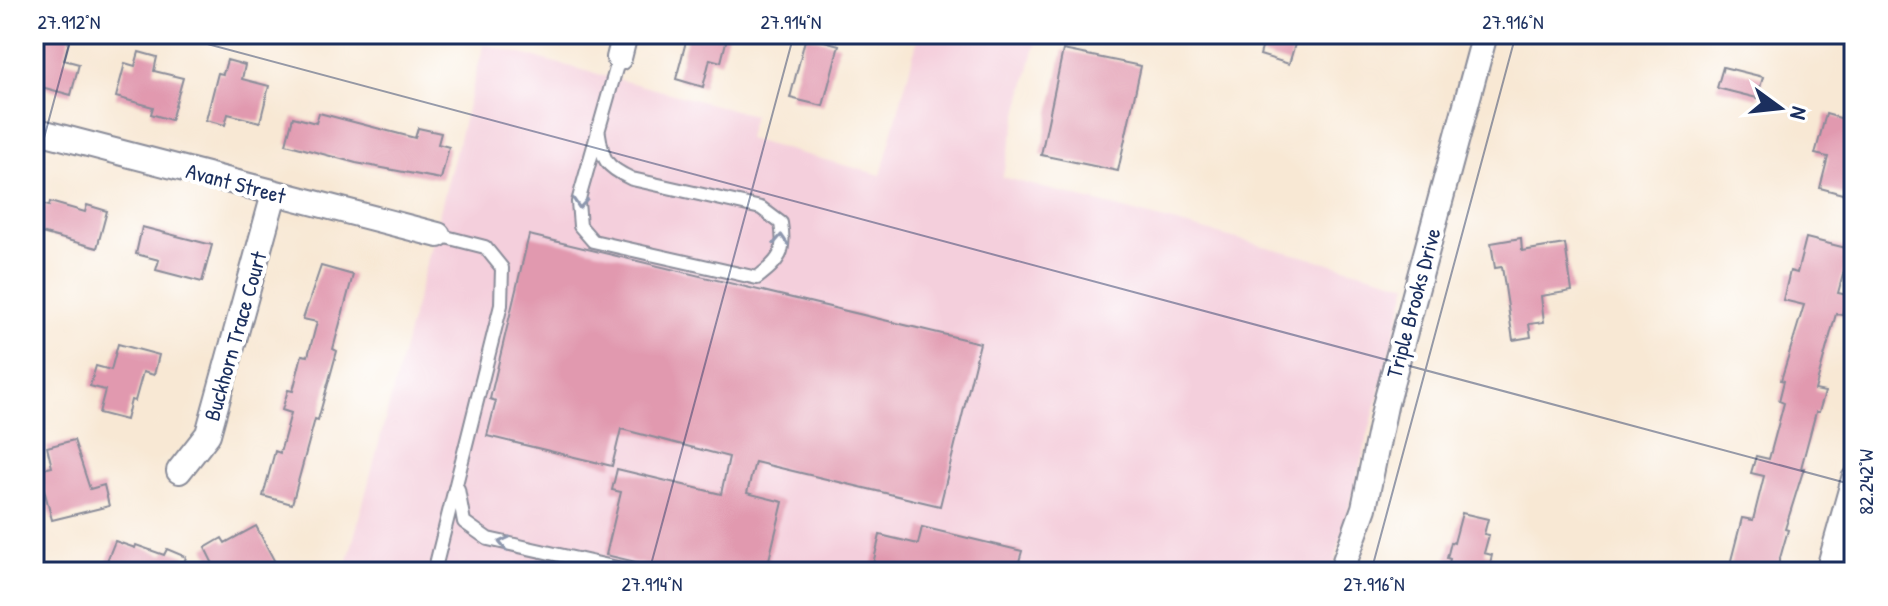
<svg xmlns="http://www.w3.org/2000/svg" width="1888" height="606" viewBox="0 0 1888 606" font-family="'Patrick Hand',sans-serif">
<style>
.built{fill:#f4cfdc}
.building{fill:#e199af}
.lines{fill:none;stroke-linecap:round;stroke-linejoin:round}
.service-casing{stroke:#8a8c99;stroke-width:16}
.minor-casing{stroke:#8a8c99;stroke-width:28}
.service{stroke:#fff;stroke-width:12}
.minor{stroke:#fff;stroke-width:24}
.oneway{stroke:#8d97ae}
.ticks{fill:none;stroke:#1b2f5e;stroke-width:2;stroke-opacity:0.45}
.labels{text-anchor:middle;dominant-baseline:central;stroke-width:8;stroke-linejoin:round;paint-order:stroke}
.street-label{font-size:22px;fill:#1b2f5e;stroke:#fff}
.neatline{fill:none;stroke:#1b2f5e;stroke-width:3}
.ticks-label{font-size:20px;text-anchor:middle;fill:#1b2f5e}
</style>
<rect width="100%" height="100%" fill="#fff"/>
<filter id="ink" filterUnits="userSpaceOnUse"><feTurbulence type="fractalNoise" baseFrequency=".0125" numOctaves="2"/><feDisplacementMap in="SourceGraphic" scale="16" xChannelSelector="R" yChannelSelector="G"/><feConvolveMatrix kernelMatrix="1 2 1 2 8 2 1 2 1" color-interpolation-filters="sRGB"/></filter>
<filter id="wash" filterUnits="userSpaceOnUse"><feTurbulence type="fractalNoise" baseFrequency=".006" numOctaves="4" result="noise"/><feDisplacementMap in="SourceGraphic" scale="32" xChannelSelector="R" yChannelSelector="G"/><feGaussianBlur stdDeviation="1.8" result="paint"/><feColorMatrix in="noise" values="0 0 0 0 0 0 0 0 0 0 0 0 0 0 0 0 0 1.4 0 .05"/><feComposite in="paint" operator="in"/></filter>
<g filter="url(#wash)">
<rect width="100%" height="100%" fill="#f8e8d4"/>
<!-- built -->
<path class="built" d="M919 34H1005L1036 42 1002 177 1408 284 1332 572H345L484 44 753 115 747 139 881 175Z"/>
<g id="blocks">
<!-- building -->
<path class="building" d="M34 34H71L64 60 79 64 71 95 34 85Z
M688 34H728L721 62 710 59 703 87 676 79Z
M1266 34H1298L1289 64 1260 55Z
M806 36 839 45 823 106 790 98Z
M1063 50 1141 66 1118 171 1041 155Z
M139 52 157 57 154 71 183 78 171 120 151 114 153 107 116 97 125 63 135 66Z
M227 60 245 65 242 79 269 86 260 122 228 114 225 125 206 120 218 73 223 74Z
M1723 67 1763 77 1757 98 1717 88Z
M319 113 415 138 418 128 441 133 438 144 449 147 441 179 356 163 286 144 293 117 316 123Z
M1826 114 1854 122V179L1850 196 1820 188 1828 157 1815 154Z
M34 202 49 206 50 202 85 212 87 205 107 211 97 248 34 231Z
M142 227 212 245 202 282 156 270 159 260 136 254Z
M529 235 980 343 940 506 755 462 747 493 783 502 766 572H678L606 555 621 492 612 490 617 469 721 494 729 457 621 429 612 466 487 436 496 401 490 399Z
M1521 238 1522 251 1565 244 1572 291 1541 296 1544 322 1529 324 1531 337 1513 340 1502 267 1495 268 1491 243Z
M1806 238 1850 249 1838 293 1847 295 1842 315 1836 314 1815 390 1825 392 1819 412H1816L1801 468H1804L1785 529 1788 530 1776 572H1728L1742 518 1753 520 1764 476 1751 473 1756 456 1769 459 1784 403 1779 401 1784 381 1781 380 1804 305 1783 300 1790 271 1797 273Z
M321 266 353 275 333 349 337 351 318 420 315 419 292 504 263 496 275 451 280 453 291 413 282 410 288 390 293 391 302 355 308 356 317 322 303 319Z
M118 344 159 355 154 375 143 372 135 401 131 400 126 420 99 413 105 390 90 386 96 366 111 370Z
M74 440 90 489 104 485 109 506 52 520 39 470 52 467 47 447Z
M1462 513 1488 519 1484 534 1489 535 1484 553 1492 555 1488 572H1447L1450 559 1447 558 1451 542 1454 543Z
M256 526 276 564 262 572H254L251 565 237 572H217L205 548 222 538 225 543Z
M922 527 1022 551 1016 572H871L880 535 918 544Z
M115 541 135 548 136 545 164 555 167 549 186 557 184 563 204 572H122L105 566Z"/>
</g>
</g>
<g filter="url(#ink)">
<use href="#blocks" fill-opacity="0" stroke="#8a8c99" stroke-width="2"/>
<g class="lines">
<defs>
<path id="service" d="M598 128C603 159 602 165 632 179L761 208 781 223C786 253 780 260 757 278L593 241 580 226 578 202 619 58
M458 489 464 522 488 539 635 572
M434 572 501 305 502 268 485 247 438 235"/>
<path id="minor" d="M619 58 625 34
M34 130 438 235
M179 471 208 434 274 194
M1341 572 1364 508 1385 406 1485 34
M1828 572 1854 479"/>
</defs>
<!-- service casing -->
<use href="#service" class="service-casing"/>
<!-- minor casing -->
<use href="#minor" class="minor-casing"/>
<!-- service -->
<use href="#service" class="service"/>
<!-- minor -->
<use href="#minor" class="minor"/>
</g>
<!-- one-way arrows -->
<defs><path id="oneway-chevron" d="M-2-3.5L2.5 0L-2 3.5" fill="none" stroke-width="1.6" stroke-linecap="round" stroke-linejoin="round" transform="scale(2)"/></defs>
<g class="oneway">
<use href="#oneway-chevron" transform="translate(580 203) rotate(94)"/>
<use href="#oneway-chevron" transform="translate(781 240) rotate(-87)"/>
<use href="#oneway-chevron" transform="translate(504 543) rotate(-167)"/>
</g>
</g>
<!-- ticks -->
<path class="ticks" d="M170 34 1854 485M34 175 72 34M649 572 794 34M1371 572 1516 34"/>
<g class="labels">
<!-- street labels -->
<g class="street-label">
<text transform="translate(236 183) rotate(15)">Avant Street</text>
<text transform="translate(1413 303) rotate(-75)">Triple Brooks Drive</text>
<text transform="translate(235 336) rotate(-74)">Buckhorn Trace Court</text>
</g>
</g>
<!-- margin -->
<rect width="1888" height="606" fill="none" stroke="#fff" stroke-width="88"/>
<!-- north arrow -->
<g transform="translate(1780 108) rotate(105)" stroke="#ffffff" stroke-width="6" paint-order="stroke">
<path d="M0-6L14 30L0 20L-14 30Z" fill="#1b2f5e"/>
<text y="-12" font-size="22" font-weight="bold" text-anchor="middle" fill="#1b2f5e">N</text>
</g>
<rect x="44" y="44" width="1800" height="518" class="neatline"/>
<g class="ticks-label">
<text x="69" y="29">27.912°N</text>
<text x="791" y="29">27.914°N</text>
<text x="1513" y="29">27.916°N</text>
<text transform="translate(1866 482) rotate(-90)" y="7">82.242°W</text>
<text x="652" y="591">27.914°N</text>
<text x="1374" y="591">27.916°N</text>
</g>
</svg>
